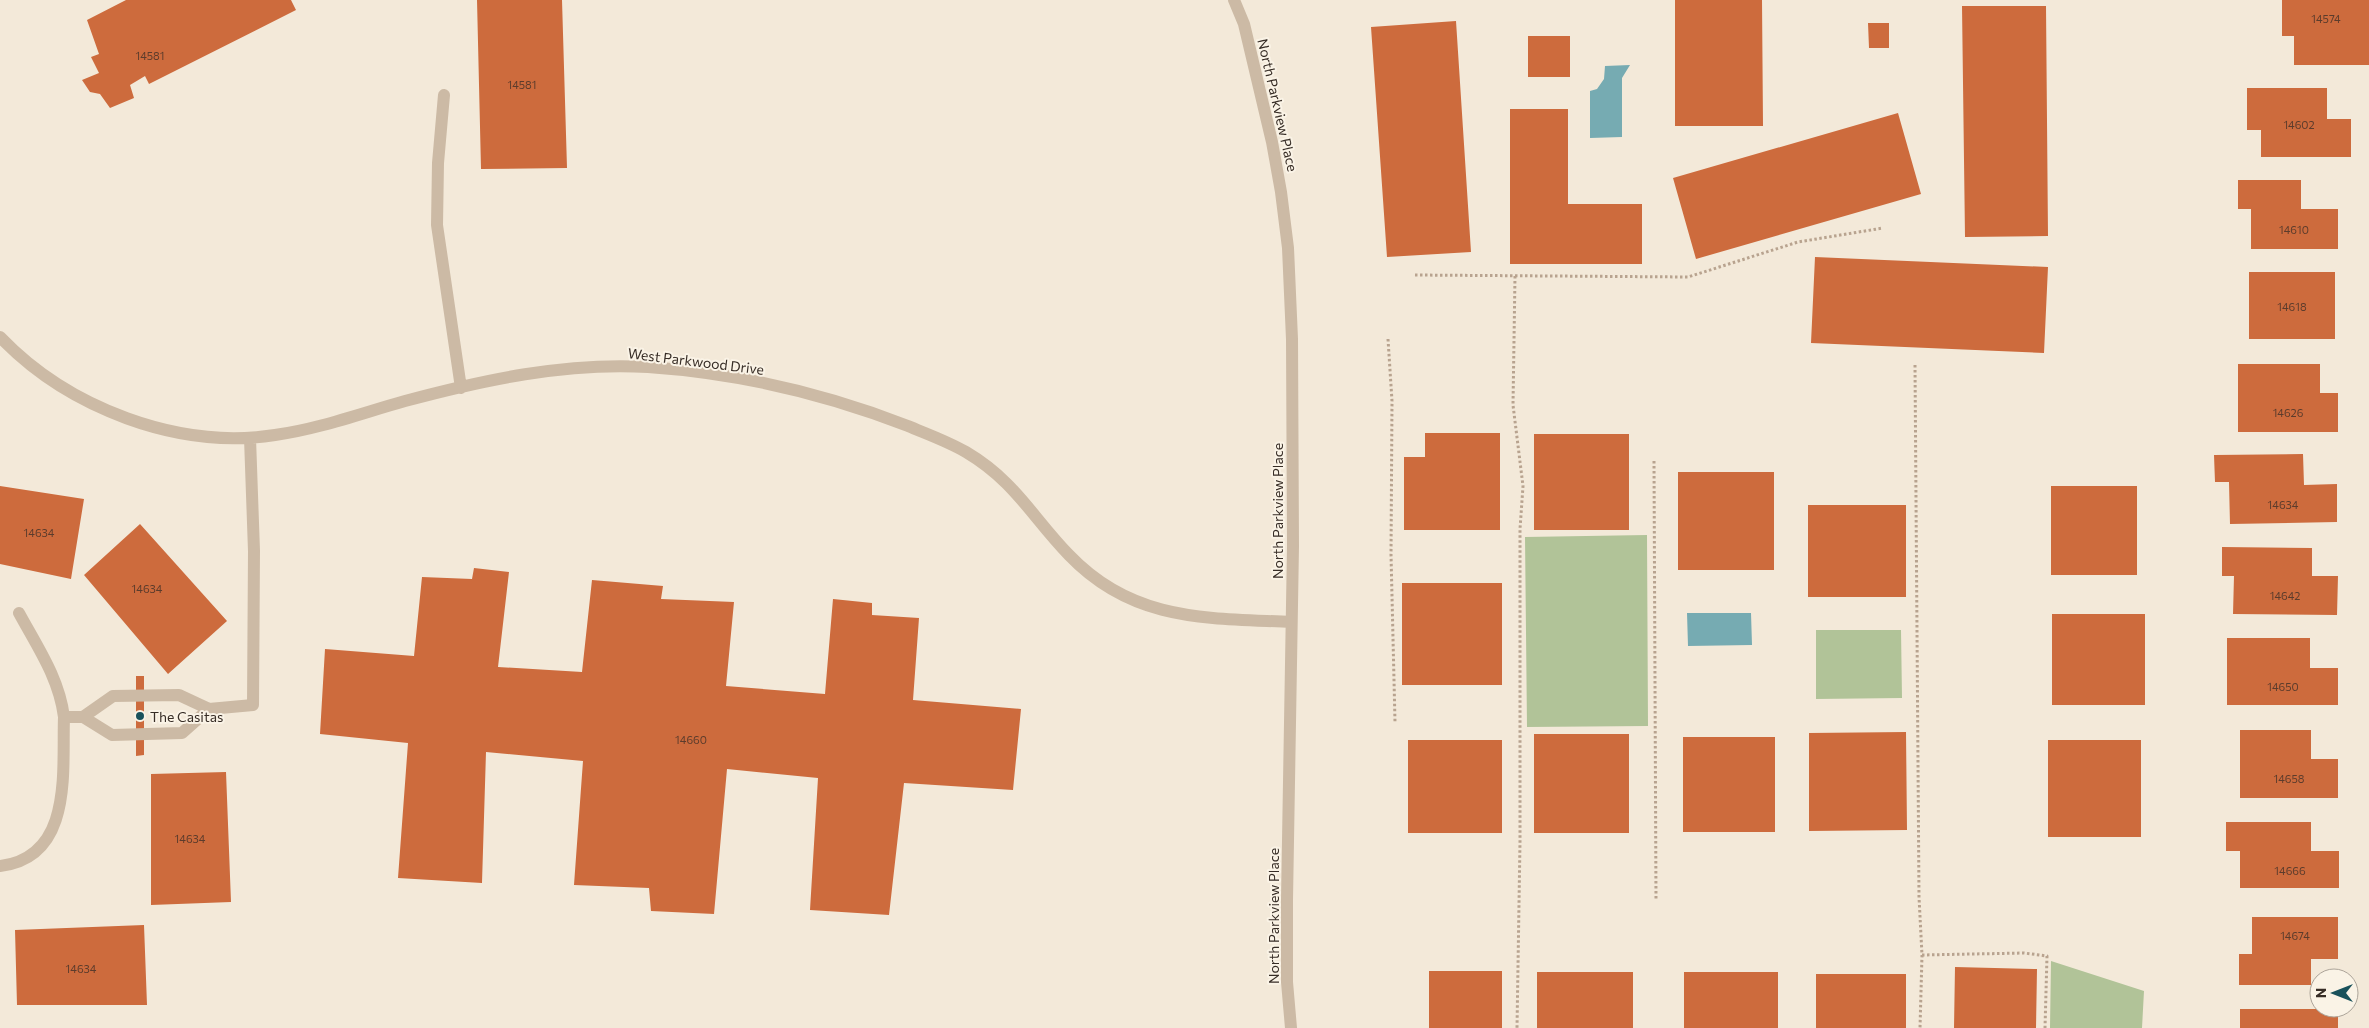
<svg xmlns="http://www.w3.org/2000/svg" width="2369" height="1028" viewBox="0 0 2369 1028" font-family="Commissioner,sans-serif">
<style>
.green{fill:#b1c398}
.water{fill:#76abb2}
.building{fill:#cd6b3d}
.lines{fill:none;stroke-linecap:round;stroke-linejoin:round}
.path{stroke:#b8a38f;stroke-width:3;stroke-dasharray:2.5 2.5;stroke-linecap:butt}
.minor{stroke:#ccbaa5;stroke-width:12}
.poi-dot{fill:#19515b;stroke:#faf3e6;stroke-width:2}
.labels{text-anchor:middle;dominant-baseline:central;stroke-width:4;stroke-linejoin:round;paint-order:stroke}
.number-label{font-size:11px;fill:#5c3c2c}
.street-label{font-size:14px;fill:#372d26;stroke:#faf3e6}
.poi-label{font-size:14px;fill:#372d26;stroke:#faf3e6;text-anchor:start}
</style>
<rect width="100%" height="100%" fill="#f3e9d9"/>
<!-- green -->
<path class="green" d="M1647 535 1648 726 1527 727 1525 537Z
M1816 630H1901L1902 698 1816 699Z
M2051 961 2144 991 2142 1028H2050Z"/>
<!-- water -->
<path class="water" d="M1630 65 1622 78V137L1590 138V91L1597 89 1604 79 1605 66Z
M1687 613H1751L1752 645 1688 646Z"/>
<!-- building -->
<path class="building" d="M126 0H291L296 10 149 84 145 76 130 85 134 98 110 108 100 94 90 92 82 80 99 73 91 57 99 54 87 20Z
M477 0H562L567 168 481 169Z
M1675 0H1762L1763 126H1675Z
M2282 0H2369V65H2294V36H2282Z
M1962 6H2046L2048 236 1965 237Z
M1456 21 1471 252 1387 257 1371 27Z
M1868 23H1889V48H1869Z
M1528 36H1570V77H1528Z
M2247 88H2327V119H2351V157H2261V130H2247Z
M1510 109H1568V204H1642V264H1510Z
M1898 113 1921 194 1696 259 1673 178Z
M2238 180H2301V209H2338V249H2251V209H2238Z
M1815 257 2048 267 2044 353 1811 343Z
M2249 272H2335V339H2249Z
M2238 364H2320V393H2338V432H2238Z
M1425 433H1500V530H1404V457H1425Z
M1534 434H1629V530H1534Z
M2303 454 2304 485 2337 484V522L2230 524 2229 482H2215L2214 455Z
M1678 472H1774V570H1678Z
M0 486 84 499 71 579 0 564Z
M2051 486H2137V575H2051Z
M1808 505H1906V597H1808Z
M140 524 227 621 168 674 84 575Z
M2222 547 2312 548V576H2338L2337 615 2233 614 2234 576H2222Z
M474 568 509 572 498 667 582 672 592 580 663 586 661 599 734 602 726 686 825 694 833 599 872 603V615L919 618 913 700 1021 709 1013 790 904 783 889 915 810 910 818 778 727 769 714 914 651 911 649 888 574 885 583 761 486 752 482 883 398 878 408 743 320 734 325 649 414 656 422 577 472 579Z
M1402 583H1502V685H1402Z
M2052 614H2145V705H2052Z
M2227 638H2310V668H2338V705H2227Z
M136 676H144V755L136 756Z
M2240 730H2311V759H2338V798H2240Z
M1906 732 1907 830 1809 831V733Z
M1534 734H1629V833H1534Z
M1683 737H1775V832H1683Z
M1408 740H1502V833H1408Z
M2048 740H2141V837H2048Z
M226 772 231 902 151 905V774Z
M2226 822H2311V851H2339V888H2240V851H2226Z
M2252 917H2338V959H2311V985H2239V954H2252Z
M144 925 147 1005H17L15 930Z
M1955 967 2037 969 2036 1028H1954Z
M1429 971H1502V1028H1429Z
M1537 972H1633V1028H1537Z
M1684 972H1778V1028H1684Z
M1816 974H1906V1028H1816Z
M2240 1009H2338V1028H2240Z"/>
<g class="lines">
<!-- path -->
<path class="path" d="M1415 275 1688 277 1798 242 1883 228
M1515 276 1513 405 1523 486 1520 529V842L1517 1028
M1388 339 1392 401 1391 554 1395 722
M1915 365 1919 897 1922 955 1920 1028
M1654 461 1656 900
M1922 955 2024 953 2047 956 2045 1028"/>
<!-- minor -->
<path class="minor" d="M1234 0 1244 24 1272 142 1281 192 1288 248 1292 339 1293 546 1287 900V982L1291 1028
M444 95 438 163 437 225 461 388
M0 337C68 408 178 450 275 435 319 429 362 413 405 401 483 380 566 362 648 367 736 373 826 394 908 426 927 434 947 441 966 452 1015 481 1032 517 1069 555 1133 622 1207 618 1291 622
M19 613C38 648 59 678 64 717
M83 717 113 696 179 695 209 709 253 705 254 551 250 438
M0 866C74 857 62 770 64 717H83L112 735 182 733 209 709"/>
</g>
<!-- markers -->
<circle class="poi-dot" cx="140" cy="716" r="5"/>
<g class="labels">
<!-- number labels -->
<g class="number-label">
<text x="2326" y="18">14574</text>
<text x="150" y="55">14581</text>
<text x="522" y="84">14581</text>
<text x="2299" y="124">14602</text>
<text x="2294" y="229">14610</text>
<text x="2292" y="306">14618</text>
<text x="2288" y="412">14626</text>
<text x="2283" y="504">14634</text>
<text x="39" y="532">14634</text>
<text x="147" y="588">14634</text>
<text x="2285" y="595">14642</text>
<text x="2283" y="686">14650</text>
<text x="691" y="739">14660</text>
<text x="2289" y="778">14658</text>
<text x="190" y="838">14634</text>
<text x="2290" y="870">14666</text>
<text x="2295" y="935">14674</text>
<text x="81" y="968">14634</text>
</g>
<!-- street labels -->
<g class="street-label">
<text transform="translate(1278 105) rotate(77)">North Parkview Place</text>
<text transform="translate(696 361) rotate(7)">West Parkwood Drive</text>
<text transform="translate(1277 511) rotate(-90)">North Parkview Place</text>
<text transform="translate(1273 916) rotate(-90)">North Parkview Place</text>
</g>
<!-- poi labels -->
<g class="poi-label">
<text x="150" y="716">The Casitas</text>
</g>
</g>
<!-- north arrow -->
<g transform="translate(2334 993) rotate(270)"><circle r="24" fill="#faf3e6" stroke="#aca499"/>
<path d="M0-4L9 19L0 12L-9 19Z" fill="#19515b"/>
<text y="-8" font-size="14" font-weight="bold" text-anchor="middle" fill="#372d26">N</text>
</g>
</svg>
